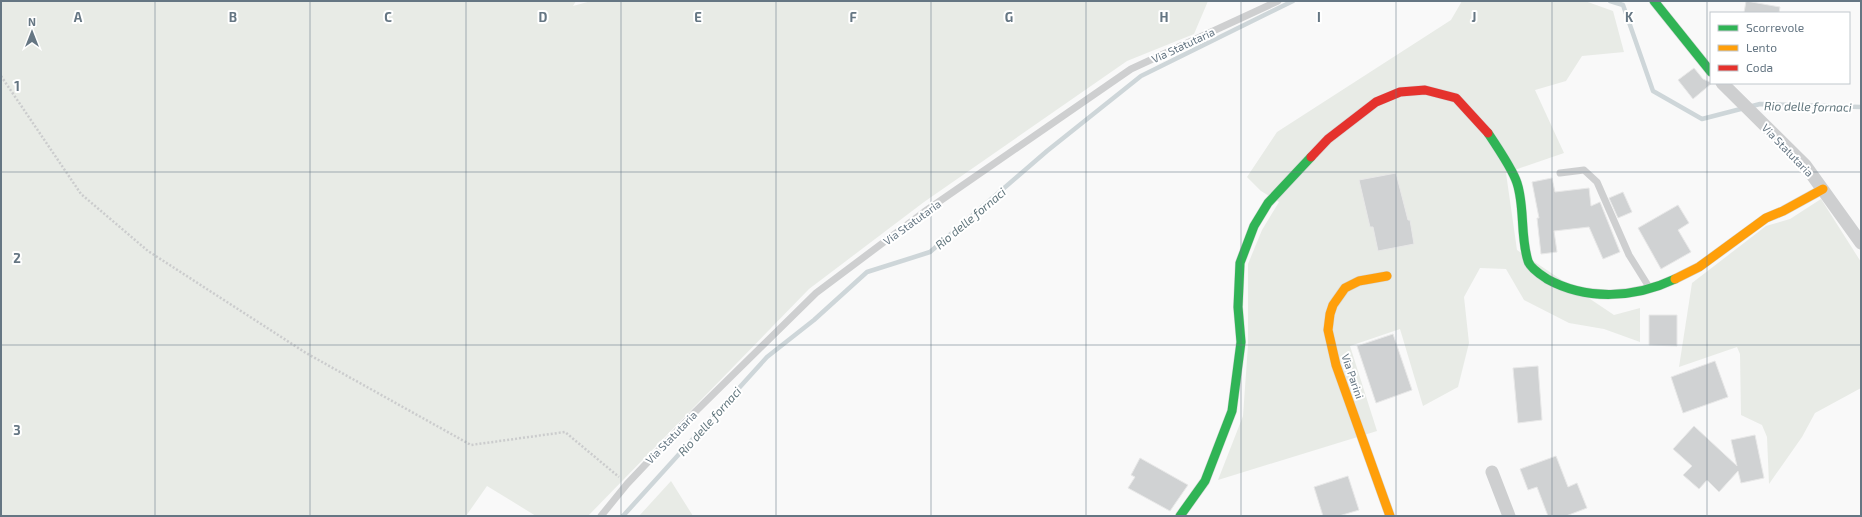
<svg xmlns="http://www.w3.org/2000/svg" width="1862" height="517" viewBox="0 0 1862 517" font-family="'Exo 2',sans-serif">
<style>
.green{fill:#e8ebe6}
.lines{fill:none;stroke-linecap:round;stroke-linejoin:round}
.stream{stroke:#ced6d9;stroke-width:4.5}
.building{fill:#d0d2d3;stroke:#e8e8e8}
.fast-casing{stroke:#d5d6d7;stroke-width:10}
.slow-casing{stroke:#d5d6d7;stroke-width:10}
.jam-casing{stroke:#d5d6d7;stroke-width:10}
.path{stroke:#cbcccd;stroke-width:2.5;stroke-dasharray:2 2;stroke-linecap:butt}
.lane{stroke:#cecfd0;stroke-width:7}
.street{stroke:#cecfd0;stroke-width:13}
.fast{stroke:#30b455;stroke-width:9}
.slow{stroke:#ff9f0a;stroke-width:9}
.jam{stroke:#e5322d;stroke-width:9}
.grid{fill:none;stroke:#657683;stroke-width:1;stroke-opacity:0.55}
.labels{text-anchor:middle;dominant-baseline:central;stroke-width:4;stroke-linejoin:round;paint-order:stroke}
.street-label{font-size:11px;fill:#657683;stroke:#fff}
.water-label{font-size:12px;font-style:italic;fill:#60757c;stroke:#fff}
.grid-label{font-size:13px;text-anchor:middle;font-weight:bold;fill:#657683;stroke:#fff;stroke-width:4;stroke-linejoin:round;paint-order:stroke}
</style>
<rect width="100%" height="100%" fill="#f9f9f9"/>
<!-- green -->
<path class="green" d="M1 1H576L573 6 591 1H1208L1194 34 1127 61 924 202 809 289 588 516H536L487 486 466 516H1Z
M1462 1H1585L1613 11 1624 52 1582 56 1566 81 1535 90 1564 153 1506 173 1517 250 1614 315 1640 308V342L1604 329 1569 323 1524 300 1506 269 1480 268 1464 297 1469 343 1458 387 1423 406 1400 329 1350 346 1377 431 1218 480 1243 416 1248 345V264L1262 230 1279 202 1261 191 1247 177 1277 132 1451 20Z
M1821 199 1861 262V388L1815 413 1802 437 1769 484 1767 437 1762 425 1741 415 1740 354 1737 347 1679 367 1692 283 1766 226 1790 219Z
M671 481 693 516H639Z"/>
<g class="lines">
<!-- stream -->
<path class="stream" d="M1610 1 1623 5 1653 91 1702 119 1760 104 1861 107
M623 516 767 357 814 320 867 272 930 252 1047 151 1141 76 1293 1"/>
</g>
<!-- building -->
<path class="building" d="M1746 1 1780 7 1779 13H1744Z
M1694 68 1703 79 1712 83 1693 99 1678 80Z
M1396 173 1408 220H1410L1414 244 1378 251 1373 227H1370L1359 180Z
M1552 178 1555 192 1589 188 1591 206 1600 202 1620 252 1603 259 1589 227 1554 231 1557 252 1541 254 1537 218H1539L1532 182Z
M1623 192 1632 212 1618 218 1609 198Z
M1678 205 1689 223 1678 230 1691 252 1661 269 1638 228Z
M1649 315H1677V346L1649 345Z
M1393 334 1412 390 1376 403 1357 346Z
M1715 361 1728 397 1683 413 1671 377Z
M1538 366 1542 420 1518 423 1513 368Z
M1694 426 1737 466 1731 440 1755 435 1764 478 1741 483 1738 471 1719 492 1707 480 1699 489 1683 475 1692 466 1673 449Z
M1556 456 1568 487 1577 483 1587 508 1566 516H1548L1537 487 1528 490 1520 469Z
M1140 458 1188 485 1170 511 1128 488 1135 477 1131 475Z
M1348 476 1359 510 1339 516H1323L1314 487Z"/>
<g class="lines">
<defs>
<path id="fast" d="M1654 1 1711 72
M1488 133C1496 145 1513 170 1517 183 1525 207 1520 236 1528 261 1530 268 1541 275 1547 279 1587 301 1635 298 1675 279
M1180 516 1205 481 1232 411 1241 342 1238 307 1240 263 1254 226 1268 203 1311 157"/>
<path id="slow" d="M1387 276 1359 281 1345 288 1333 305 1330 314 1328 330 1336 365 1390 516
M1675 279 1699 267 1766 218 1783 211 1823 189"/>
<path id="jam" d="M1311 157 1328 139 1376 102 1400 92 1425 90 1456 98 1488 133"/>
</defs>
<!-- fast casing -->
<use href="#fast" class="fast-casing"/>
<!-- slow casing -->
<use href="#slow" class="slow-casing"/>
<!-- jam casing -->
<use href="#jam" class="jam-casing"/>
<!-- path -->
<path class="path" d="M1 76 81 194 148 251 306 353 471 445 565 432 619 477"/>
<!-- lane -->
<path class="lane" d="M1560 173 1584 170 1597 182 1629 255 1649 287
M601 516 627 484 696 411 816 293 924 212 1131 69 1278 1"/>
<!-- street -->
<path class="street" d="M1722 83 1805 165 1861 243
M1492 472 1509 516"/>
<!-- fast -->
<use href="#fast" class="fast"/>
<!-- slow -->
<use href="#slow" class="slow"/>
<!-- jam -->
<use href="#jam" class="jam"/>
</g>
<!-- grid -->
<path class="grid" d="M155 1V516M310 1V516M466 1V516M621 1V516M776 1V516M931 1V516M1086 1V516M1241 1V516M1396 1V516M1552 1V516M1707 1V516M1 172H1861M1 345H1861"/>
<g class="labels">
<!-- street labels -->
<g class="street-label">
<text transform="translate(1183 45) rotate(-25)">Via Statutaria</text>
<text transform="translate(1788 150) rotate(46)">Via Statutaria</text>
<text transform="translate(912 222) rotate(-36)">Via Statutaria</text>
<text transform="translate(1353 376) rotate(71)">Via Parini</text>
<text transform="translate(671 437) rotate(-46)">Via Statutaria</text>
</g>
<!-- water labels -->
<g class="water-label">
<text transform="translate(1808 106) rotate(1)">Rio delle fornaci</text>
<text transform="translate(970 218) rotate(-40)">Rio delle fornaci</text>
<text transform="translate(709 421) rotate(-48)">Rio delle fornaci</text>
</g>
</g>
<g class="grid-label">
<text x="78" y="22">A</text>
<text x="233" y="22">B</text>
<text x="388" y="22">C</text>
<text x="543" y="22">D</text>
<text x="698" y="22">E</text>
<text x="853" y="22">F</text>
<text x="1009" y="22">G</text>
<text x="1164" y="22">H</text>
<text x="1319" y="22">I</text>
<text x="1474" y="22">J</text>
<text x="1629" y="22">K</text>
<text x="17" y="91">1</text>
<text x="17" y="263">2</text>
<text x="17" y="435">3</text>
</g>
<!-- border -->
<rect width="1862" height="517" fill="none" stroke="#657683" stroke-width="4"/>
<!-- legend -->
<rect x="1710" y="12" width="140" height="72" fill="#ffffff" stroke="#c1c8cd"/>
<rect x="1718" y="25" width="20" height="6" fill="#30b455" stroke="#c1c8cd"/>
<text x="1746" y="32" font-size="12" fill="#657683">Scorrevole</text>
<rect x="1718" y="45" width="20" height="6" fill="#ff9f0a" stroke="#c1c8cd"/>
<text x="1746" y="52" font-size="12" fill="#657683">Lento</text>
<rect x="1718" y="65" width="20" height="6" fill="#e5322d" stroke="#c1c8cd"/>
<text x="1746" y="72" font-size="12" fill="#657683">Coda</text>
<!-- north arrow -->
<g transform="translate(32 32)" stroke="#ffffff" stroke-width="3" paint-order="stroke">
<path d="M0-3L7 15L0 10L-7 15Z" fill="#657683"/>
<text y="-6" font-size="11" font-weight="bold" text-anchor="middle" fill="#657683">N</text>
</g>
</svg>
